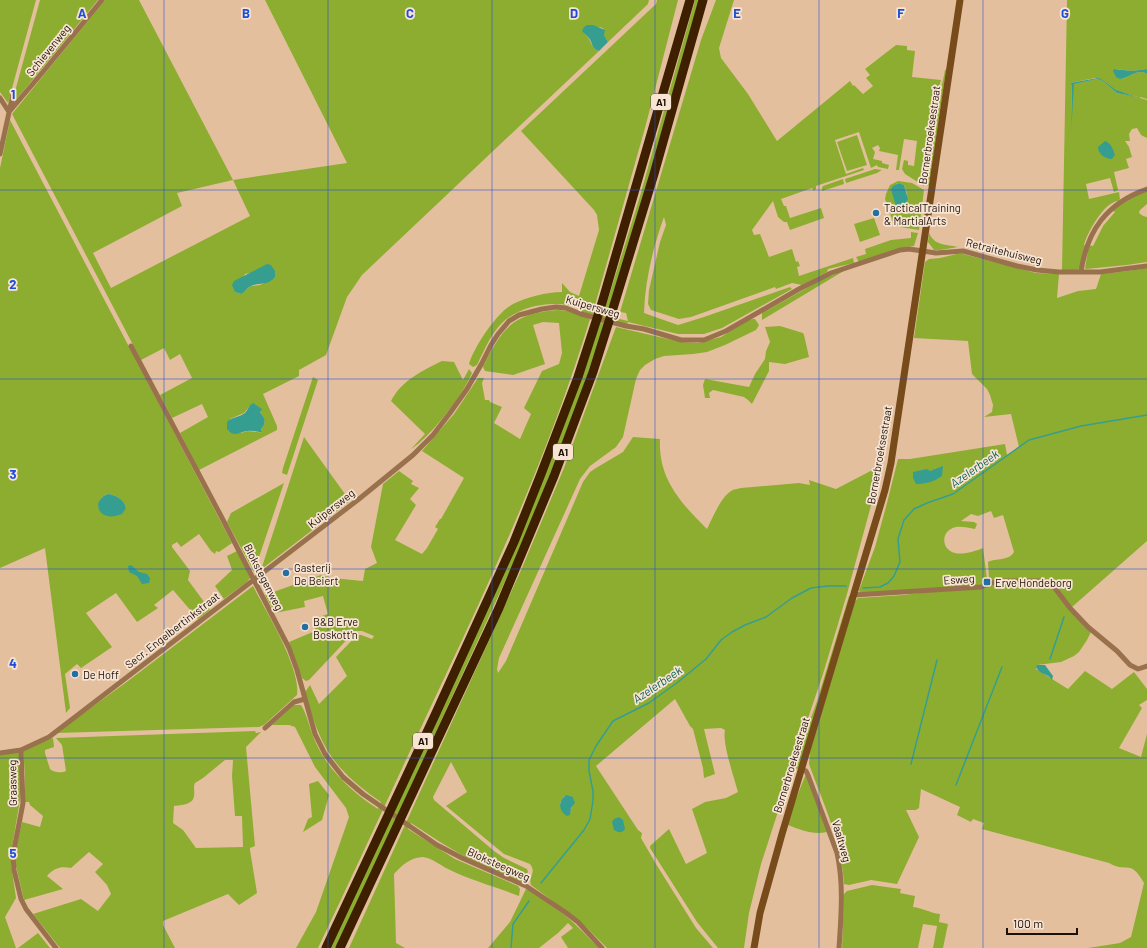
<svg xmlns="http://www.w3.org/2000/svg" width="1147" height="948" viewBox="0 0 1147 948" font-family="Barlow,sans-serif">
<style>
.green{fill:#8dad31;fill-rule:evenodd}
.water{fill:#369e91}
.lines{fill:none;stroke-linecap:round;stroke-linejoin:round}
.stream{stroke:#369e91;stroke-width:1.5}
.street{stroke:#99714d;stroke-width:5}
.secondary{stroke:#784b1b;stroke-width:7}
.highway{stroke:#3e2000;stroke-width:9}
.grid{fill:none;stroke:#1d4ed8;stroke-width:1;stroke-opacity:0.55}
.poi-dot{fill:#246fa2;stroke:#f7e4d3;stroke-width:1.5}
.labels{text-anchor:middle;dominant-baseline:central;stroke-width:3.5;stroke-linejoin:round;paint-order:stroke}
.shield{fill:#f7e4d3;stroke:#5e5043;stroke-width:1}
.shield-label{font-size:10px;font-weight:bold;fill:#1d1005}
.street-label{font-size:11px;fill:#1d1005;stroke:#f7e4d3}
.poi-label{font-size:11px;fill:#1d1005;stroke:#f7e4d3;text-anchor:start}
.water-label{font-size:12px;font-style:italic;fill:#0c6259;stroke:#f7e4d3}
.grid-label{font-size:13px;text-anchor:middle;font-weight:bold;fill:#1d4ed8;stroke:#f7e4d3;stroke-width:3.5;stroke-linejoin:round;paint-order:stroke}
</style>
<rect width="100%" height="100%" fill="#e4bf9e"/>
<!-- green -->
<path class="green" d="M0 0H36L8 103 0 92Z
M40 0H98L11 106Z
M105 0H139L233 180 347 163 265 0H649L648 4 608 42 604 35V29L600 27 585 34C591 39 591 49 599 51L362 275 347 297 326 355 299 370V376L263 394 277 426V430L199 470 180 433 208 417 202 404 172 418 160 395 192 378 180 354 170 360 164 348 141 360 12 114ZM233 180 250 216 111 288 93 253 182 206 177 193ZM275 271V277L260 285 251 286 241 294 235 292 245 274 250 273ZM249 407 260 411 265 422 261 429 262 432C253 433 251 429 241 433L230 419 244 413Z
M657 0H678L645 128 593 312 603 315 640 196 695 0H699L633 233 607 316 628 321 626 313 620 312 701 40 716 0H734L719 48 721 58 748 94 777 141 850 81 853 86 854 85 863 94 873 86 866 78 870 75 865 69 896 45 907 46V50L915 51 912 77 941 80 932 112 926 153 924 186 905 174 902 169 904 160 908 161V165L914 166 917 141 904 139 899 170H896L898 155 879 151 880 148 878 145 872 148 875 152 873 159 882 161V163L889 165 888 169 878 167 877 165 871 168 859 132 835 140 846 174 863 168 864 170 816 186V189L814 191 812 188 781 199 784 206H786L790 218 821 208 824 218 790 230 787 222H784L778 217 773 201 752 230 754 235 760 234 769 257 792 249 796 262 798 261 800 266 797 267 799 276 853 258 854 263 828 269 827 272 802 285 792 283 776 289 775 287 691 317 679 319 651 310 648 304 649 290 660 242 666 225 664 217C653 247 645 281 644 313L678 325 704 317 790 287 792 289 722 328 704 334H678L628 322 627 325 606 319 577 405 524 540 337 948H330L555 450 600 323 581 312 582 309C557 299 523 304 503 322 491 333 484 351 477 365L473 367 469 364C474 347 497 312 513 304 527 297 546 292 562 292V283L570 292 579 296 599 230 597 215 594 210 521 131 656 4Z
M1067 0H1147V69L1132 71 1116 69 1120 79C1129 78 1138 68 1147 74V99L1140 97V98L1147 100V138L1141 135 1137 128 1132 129 1129 134 1130 141H1125L1129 147 1132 157 1126 159 1129 168 1114 172 1118 190 1114 192 1110 178 1086 184 1089 199 1119 192 1120 199 1118 201C1104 202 1087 233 1084 245L1086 246 1081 266 1078 270H1062ZM1095 78 1103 80 1117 91 1138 97 1117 93 1103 81 1097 79 1073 84 1071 135 1072 85 1070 83Z
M945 69 946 71 929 185 927 186C926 163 929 138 934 115 937 99 943 85 945 69Z
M10 120 232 543 219 552 216 551 215 554 211 551 199 534 181 547 177 542 172 545V547L190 571 188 580 210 610 198 619 173 590 154 605 158 608 137 622 116 593 86 613 112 647 81 668 77 664 65 674 70 708 66 713 45 548 0 568V168ZM108 494C116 495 125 500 126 508L99 505C99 499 102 496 108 494Z
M857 135 867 165 847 171 837 142Z
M875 169 882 170 877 173 846 183 845 179Z
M843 179 844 184 822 191V188L823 186Z
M898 181 912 183 924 190 919 230 900 227 893 222 885 199 886 194 890 185ZM899 183 904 185C908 195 909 198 903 207L896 184Z
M1147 190V204L1140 210 1139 213 1143 216 1147 217V262L1127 265 1086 269 1085 268 1089 245 1093 246 1103 226 1115 212 1111 210 1118 204Z
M874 218 880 235 860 242 854 224Z
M911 232 918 233 914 246 905 247 859 262 856 257 866 254 865 249 891 240 911 238Z
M929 233C935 246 945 244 958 247L940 250H934L928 242Z
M957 254H963L1036 273 1059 274 1057 298 1078 291 1096 289 1101 274 1128 271 1147 268V541L1072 607 1049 582 1017 579 992 580 989 578 988 562C996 558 1009 561 1014 552L1003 515 994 518 991 511 978 516 971 514 961 521 974 522 977 524 975 529C969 528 962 526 956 527 941 530 940 549 955 553 963 555 976 551 983 548L987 579 986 583 981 586 860 593 859 590 875 547 887 503 898 459H910L1005 444 1007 455 1019 447 1011 414 984 417 992 412 993 405 990 395 987 389 972 374 968 341 914 338 925 262 929 259 940 258Z
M847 269 762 320V313L766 311 821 280Z
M559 310 568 311 590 319C553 440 502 556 448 670 404 763 362 856 318 948H296L316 912 349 817 346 808 315 767 295 727 289 725H272L294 705H301C308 716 310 731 316 743 328 770 353 793 378 809L381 802C332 768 321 748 305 692L310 685 319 704 347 676 336 657 357 635H361L372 639 374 636 362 631H355L309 680 306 681 302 678 289 642 315 631V626L323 622 322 616 328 614 323 596 304 601 305 607 275 613 265 595 321 575 332 578 363 581 365 569 377 563 371 547 383 484 399 471 413 481 411 484 419 488 410 499 416 505 395 540 422 554 427 548 438 529 435 527 440 519H441L464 478 422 451 454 414 478 378H484L482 383 485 400H489L490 402 502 407 494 423 520 439 531 414 524 408 542 371 559 364 562 353 559 323 543 322 533 325 545 364 513 375 485 371 483 367C502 328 513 313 559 310Z
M753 319H755L759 325 756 330 725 345 707 352 693 354 664 356 655 359 645 365 640 370 636 379 623 437 616 447 590 466 580 479 499 658 497 669 498 673 506 661 583 482 590 472 596 468 623 452 633 437 660 439C658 479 681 503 707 529 712 519 721 497 731 491 734 489 738 489 741 488L799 483 810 485 809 480 836 489 882 465 847 594 823 674 802 736 794 751 785 790 761 864 749 913 744 948H718L697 922 650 848V846L669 829 686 864 707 853 692 809 705 802 726 798 738 792C734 777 722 743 725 730L721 728 704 729 715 774 704 778 703 768 693 729 690 726 675 699 596 766 638 830 642 833 641 838 656 864 696 928 713 948H607L581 922 531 885C528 876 537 873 530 864L504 854 446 806 467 792 451 762 433 797 434 800 494 851 504 858 527 869 528 872 525 879 521 881 467 858 440 842 411 823 408 829 455 859 518 886 520 889 519 896C496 887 470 880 448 869 440 865 432 858 423 857 411 857 401 866 394 874L396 943 405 948H349L522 568 564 468 616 327 681 342 698 343 721 337 749 320ZM564 796 573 797C576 804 570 807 570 814L560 803Z
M780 326 803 333 804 335 809 357 785 364 769 362V371L752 404 748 400 744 397 713 390 709 393 710 398H705L703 385 705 379 749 387 755 374 765 359 766 351 770 342 765 327Z
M442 361 454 362 463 380 469 369 472 373C464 393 430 438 411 449L425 434 391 401C402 380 422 371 442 361Z
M313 377 318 380 287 475 282 473 283 468Z
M304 437 350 501 263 568 262 567Z
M284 483 255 569 254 572 227 522 231 513Z
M237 551 251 577 247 582 224 599 215 586 232 570 227 556Z
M1042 582 1052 588 1091 632 1087 640 1079 652 1074 656 1061 662 1037 665 1036 669 1068 689 1085 671 1112 689 1134 672 1147 689V700L1139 705 1142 708 1119 748 1141 757 1147 734V948H1088L1120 943 1131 937 1144 883C1130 858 1128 874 1109 863L982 829 984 823 973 819 971 822 957 815 960 807 921 789 919 808 916 810H906L919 837 897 884 871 880 849 885 844 884C842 842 823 803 809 764L810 752 855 601 858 598 904 595 995 583Z
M253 586C266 611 301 668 297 695L264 725 259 727 56 733 128 681Z
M849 596H851L799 769 793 768 817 701Z
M255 731 256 733 261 732 246 747 255 846 250 848V850L257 893 239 905 228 894 163 921V925L175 948H60L33 914 81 899 98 911 111 894 107 885 95 872 103 864 89 852 71 868C61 866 54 868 47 876L63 889 24 900 16 866 15 855 22 822 40 827 43 816 30 805 29 802H25V774L23 750 53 738 54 747 45 750V753L50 769C54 773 62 773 66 771L62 745 56 738ZM225 760H233L232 776 235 816H242L243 847 196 848 183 830 173 823 174 806C181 805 193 805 194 796 195 792 193 787 195 783L203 778Z
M20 751 21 794 11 853V864L16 898 5 917 16 948H0V754Z
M806 774 827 832C813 835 801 830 788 825L795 801Z
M318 781 329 795 322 820 303 832 308 819 312 817 309 784Z
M872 885 901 889 900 893 915 896 913 907C923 908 930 913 940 914L939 922 948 924 943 948H933L937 926 923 924 918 948H842L844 894 847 891Z
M526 889C555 902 577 926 599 948H568L561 937 573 928 568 923 558 933 539 948H488L510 922Z
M38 933 50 948H18Z"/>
<!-- water -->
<path class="water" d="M587 25H593L605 30 604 35 608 42 599 51C591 49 593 42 588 37 586 35 584 33 582 31L584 27Z
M1114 69 1132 71 1147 69V74C1138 68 1129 78 1120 79L1116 77 1113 71Z
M1098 78 1103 80 1116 90 1137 97 1117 93 1103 81 1097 79 1074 84 1071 135 1072 85 1070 83Z
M1105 141C1111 143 1113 149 1115 155L1112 159C1105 159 1098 154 1098 147Z
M899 183 904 185 908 199 903 207 899 209 895 203 891 189 893 186Z
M267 264 271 265 275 271V277C268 286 260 282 251 286 247 288 245 292 241 294L235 292 232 285 234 281Z
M253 403 262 409 260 412C265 420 267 421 261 429L262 432C257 432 253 430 248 431 241 431 238 436 231 433L227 429V422C232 417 240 417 245 413 248 410 249 405 253 403Z
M943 466 942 476C934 482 925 484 916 484L913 478V472L927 469 930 471Z
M108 494C116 495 125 500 126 508L122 514C98 524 90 500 108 494Z
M131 565 139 572 147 574 150 578 149 583 142 584 137 576 129 572 128 566Z
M1037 665H1045L1053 676 1052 680C1051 679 1050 677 1048 676 1043 673 1039 673 1036 667Z
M566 795 573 797 575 803 571 808 570 815 567 816C558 810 558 801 566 795Z
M619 817 623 820 625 829C622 834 617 832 614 830L612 822 614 819Z"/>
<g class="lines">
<!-- stream -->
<path class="stream" d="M863 588 880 587 888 583 894 576 900 562 898 539 904 520 914 509 927 503 953 494 1029 440 1081 426 1147 415
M1050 659 1064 617
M911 764 937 660
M956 785 1002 667
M541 883 584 830 590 819 593 801V791L589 771V760L596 746 613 721 649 703 678 682 706 659 721 640 732 632 745 625 766 617 792 598 811 588 828 586H846
M511 948 513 924 529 901"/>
<!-- street -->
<path class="street" d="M0 98 9 112
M9 112 42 73 102 0
M0 154 13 94
M1081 272C1087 230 1107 203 1147 189
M131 346 221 516 289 648 297 670 315 734 325 754 343 777 363 794 437 845 462 858 526 886 565 912 578 922 602 948
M854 595 981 587 997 581H1043L1049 584 1054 587 1070 608 1088 627 1117 651 1130 665 1138 669 1147 666
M265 728 294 702 305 699
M21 750 23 803 13 855 14 870 21 899 26 909 56 948
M0 753 21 750 49 737 359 499 413 455 433 435 450 413 467 389 482 363 491 345 498 334 509 321 519 315 542 309 556 307 566 308 581 314 626 326 644 329 681 340H704L726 331 799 289 831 273 900 250 909 249 936 253 963 251 1017 266 1037 270 1059 272H1100L1147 266
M802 770 806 771 808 775 837 853C844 884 841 917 839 948"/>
<!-- secondary -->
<path class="secondary" d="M754 948 760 913 782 834 885 490 891 463 960 0"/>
<!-- highway -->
<path class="highway" d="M326 948 436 713 514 542 541 474 578 377 602 303 690 0
M340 948 499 608 554 476 593 372 611 315 654 174 703 0"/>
</g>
<!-- grid -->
<path class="grid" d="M164 0V948M328 0V948M492 0V948M655 0V948M819 0V948M983 0V948M0 190H1147M0 379H1147M0 569H1147M0 758H1147"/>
<!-- markers -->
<g class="poi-dot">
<circle cx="876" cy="213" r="4"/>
<circle cx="286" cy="573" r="4"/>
<rect x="983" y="578" width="8" height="8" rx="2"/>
<circle cx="305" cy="627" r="4"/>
<circle cx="75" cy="674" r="4"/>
</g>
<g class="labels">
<!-- shield labels -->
<g class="shield">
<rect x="651" y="94" width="20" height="16" rx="3"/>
<rect x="553" y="444" width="20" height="16" rx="3"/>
<rect x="413" y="733" width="20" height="16" rx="3"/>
</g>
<g class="shield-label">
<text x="661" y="102">A1</text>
<text x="563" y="452">A1</text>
<text x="423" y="741">A1</text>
</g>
<!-- street labels -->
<g class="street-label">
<text transform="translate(48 50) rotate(-51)">Schievenweg</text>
<text transform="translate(929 135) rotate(-82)">Bornerbroeksestraat</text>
<text transform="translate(1004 251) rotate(14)">Retraitehuisweg</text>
<text transform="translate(593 306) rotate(16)">Kuipersweg</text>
<text transform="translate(879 455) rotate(-80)">Bornerbroeksestraat</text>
<text transform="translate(331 508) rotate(-38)">Kuipersweg</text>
<text transform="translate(264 577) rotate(63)">Blokstegenweg</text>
<text transform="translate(959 579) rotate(-4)">Esweg</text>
<text transform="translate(172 630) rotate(-38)">Secr. Engelbertinkstraat</text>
<text transform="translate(791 765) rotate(-73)">Bornerbroeksestraat</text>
<text transform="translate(12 783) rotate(-91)">Graasweg</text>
<text transform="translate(842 841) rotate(74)">Vaaltweg</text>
<text transform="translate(499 864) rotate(24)">Bloksteegweg</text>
</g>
<!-- poi labels -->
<g class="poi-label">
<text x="884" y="207">TacticalTraining<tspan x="884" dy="13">&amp; MartialArts</tspan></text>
<text x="294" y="567">Gasterij<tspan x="294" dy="13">De Beiert</tspan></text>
<text x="995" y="582">Erve Hondeborg</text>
<text x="313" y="621">B&amp;B Erve<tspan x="313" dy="13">Boskott'n</tspan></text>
<text x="83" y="674">De Hoff</text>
</g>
<!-- water labels -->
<g class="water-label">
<text transform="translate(974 468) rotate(-35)">Azelerbeek</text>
<text transform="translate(657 684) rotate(-34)">Azelerbeek</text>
</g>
</g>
<g class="grid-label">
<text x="82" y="18">A</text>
<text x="246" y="18">B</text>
<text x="410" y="18">C</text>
<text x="574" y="18">D</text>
<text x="737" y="18">E</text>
<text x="901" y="18">F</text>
<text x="1065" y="18">G</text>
<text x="13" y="99">1</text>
<text x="13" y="289">2</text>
<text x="13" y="479">3</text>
<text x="13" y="668">4</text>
<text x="13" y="858">5</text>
</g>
<!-- scale -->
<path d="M1007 928v6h70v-6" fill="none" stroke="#1d1005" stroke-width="2"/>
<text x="1013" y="928" font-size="12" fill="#1d1005" stroke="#f7e4d3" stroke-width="3" paint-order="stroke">100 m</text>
</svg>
